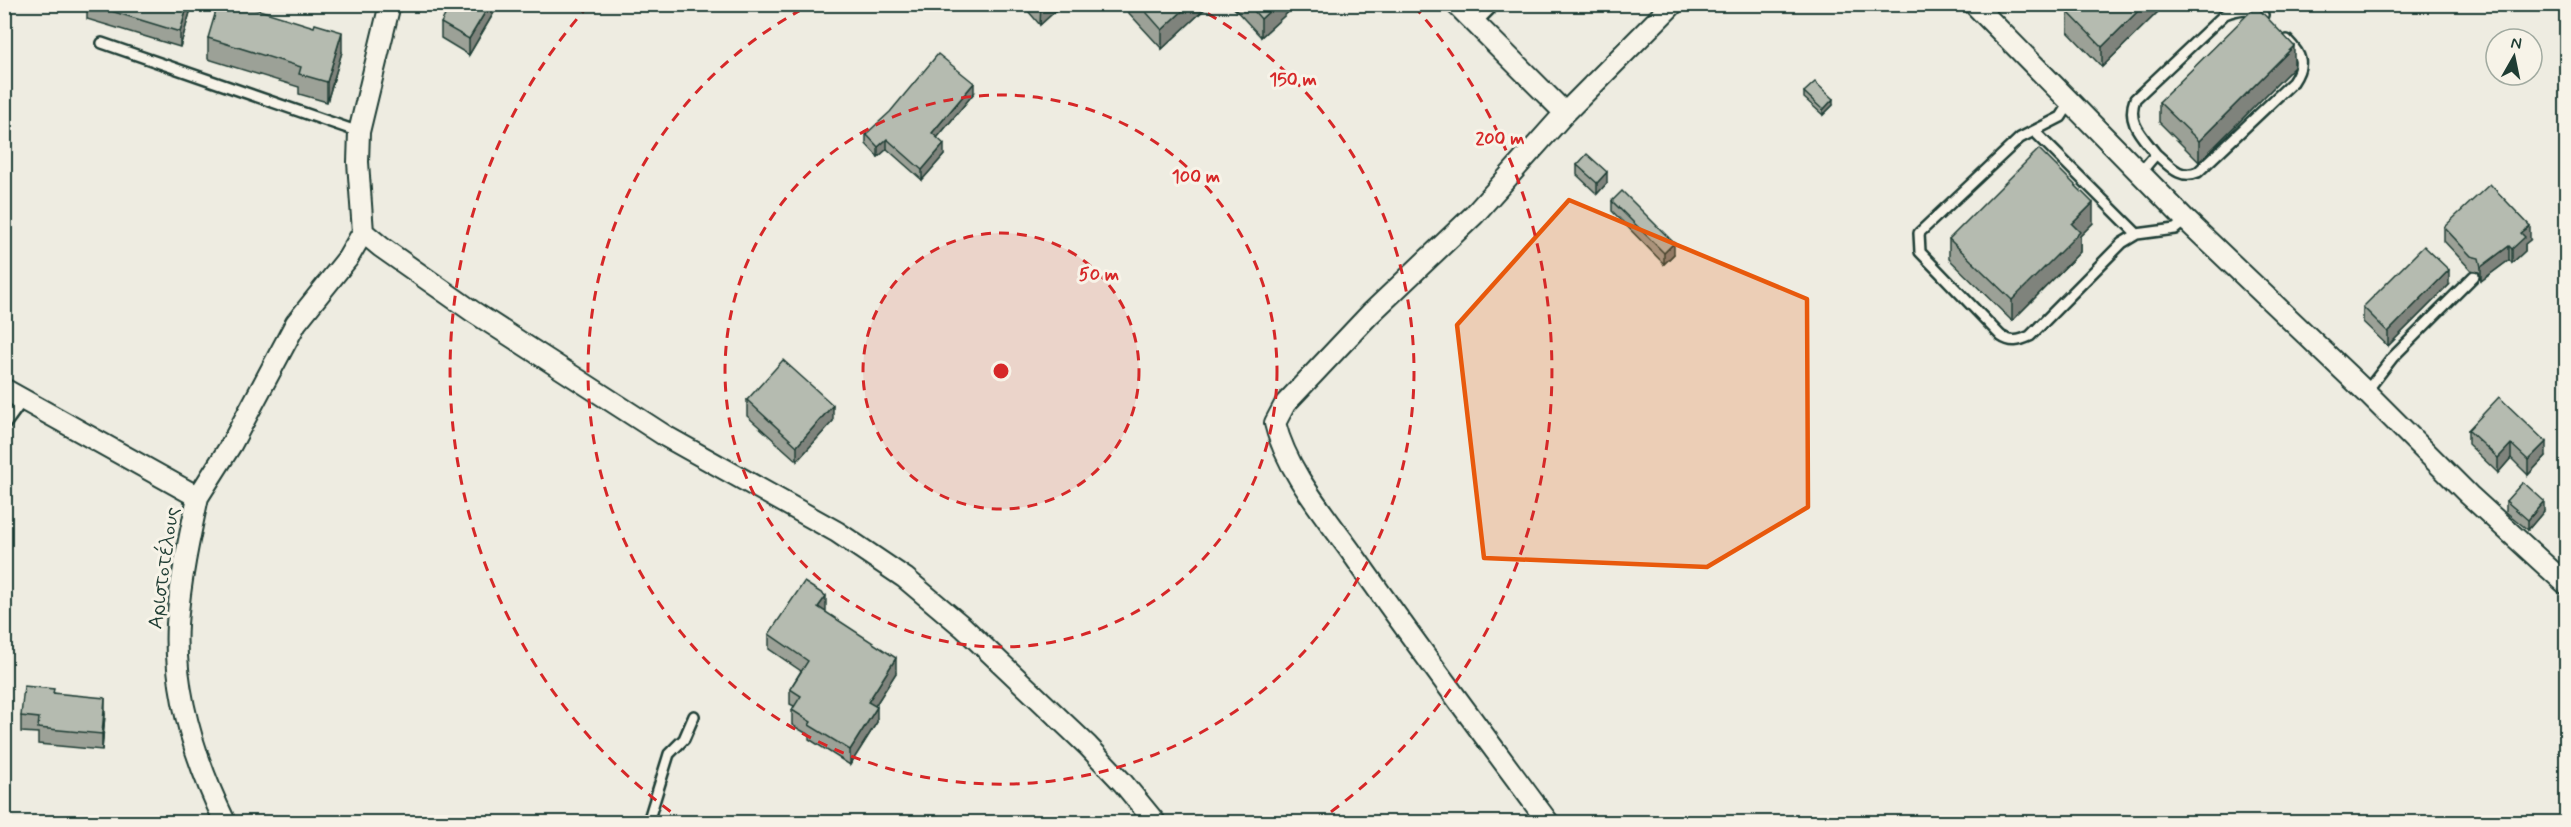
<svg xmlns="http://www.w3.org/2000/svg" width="2571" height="827" viewBox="0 0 2571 827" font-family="Mynerve,sans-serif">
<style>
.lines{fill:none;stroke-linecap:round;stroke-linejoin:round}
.lane-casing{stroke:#1f3d34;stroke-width:14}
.street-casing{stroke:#1f3d34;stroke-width:24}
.lane{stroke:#f7f3e8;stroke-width:9}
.street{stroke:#f7f3e8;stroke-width:20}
.wall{fill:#9ca197;stroke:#1f3d34;stroke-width:1.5}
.shaded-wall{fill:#7f837b;stroke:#1f3d34;stroke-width:1.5}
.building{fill:#b5bbb0;stroke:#1f3d34;stroke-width:1.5}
.marked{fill:#e8590c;fill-opacity:0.2;stroke:#e8590c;stroke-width:4.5;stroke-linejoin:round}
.ring{fill:none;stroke:#d62828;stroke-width:3;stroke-dasharray:10 8}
.labels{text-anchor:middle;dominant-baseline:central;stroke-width:6;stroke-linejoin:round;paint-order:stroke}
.street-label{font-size:21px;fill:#1f3d34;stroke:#f7f3e8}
.centre{fill:#d62828;stroke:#f7f3e8;stroke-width:3}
.ring-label{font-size:18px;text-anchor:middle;font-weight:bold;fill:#d62828;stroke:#f7f3e8;stroke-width:6;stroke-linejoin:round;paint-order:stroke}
</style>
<rect width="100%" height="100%" fill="#eeece1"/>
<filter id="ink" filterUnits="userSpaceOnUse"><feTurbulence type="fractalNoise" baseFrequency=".0167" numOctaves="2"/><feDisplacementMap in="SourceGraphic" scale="12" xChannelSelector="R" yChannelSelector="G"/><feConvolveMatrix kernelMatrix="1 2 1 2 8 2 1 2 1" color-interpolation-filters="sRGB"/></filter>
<g filter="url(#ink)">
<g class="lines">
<defs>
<path id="lane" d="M1475 24 1495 4
M102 43 359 132
M2070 103 2061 117 2020 138 1919 233 1920 252 2001 336C2011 343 2019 341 2030 336L2122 243 2137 234 2175 229 2186 220
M2034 131 2137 234
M2156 154C2142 136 2126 123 2135 99L2225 14C2238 9 2251 6 2263 15
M2140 173 2156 154C2170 166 2180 180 2198 172L2293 82C2305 64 2302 55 2287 40
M2366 392 2393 357 2474 276
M4 426 23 400
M648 822 669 754 684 739 694 716"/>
<path id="street" d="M1456 4 1565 113
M1974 4 2186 220 2366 392 2469 495 2566 584
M363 232 381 247 472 311 667 437 837 532 905 578 963 627 1088 746 1123 783 1155 822
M363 232 358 162 359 132 390 4
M4 389 198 497C189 539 180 581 177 624 173 692 196 762 225 822
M198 497 231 445 296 323 348 258 363 232
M1548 822C1483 734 1417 646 1354 556 1325 515 1287 472 1275 423L1285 404 1370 314 1474 215 1565 113 1673 4"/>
</defs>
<!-- lane casing -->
<use href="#lane" class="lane-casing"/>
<!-- street casing -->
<use href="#street" class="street-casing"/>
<!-- lane -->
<use href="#lane" class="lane"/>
<!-- street -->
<use href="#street" class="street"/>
</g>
<!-- wall -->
<path class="wall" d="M87 4H191V9L180 47 87 19Z
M499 4 469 55 441 38V23Z
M1022 4H1063L1040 25Z
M1127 4H1210L1162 49 1127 11Z
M1230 4H1295V6L1261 37Z
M2166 4 2102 67 2068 32V12Z
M208 38 342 52 327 102 299 94V87L208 59Z
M2294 67 2199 162 2159 122V102Z
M1804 92 1833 105 1823 115 1804 98Z
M974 93 937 138 944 155 922 180 887 149 878 157 866 144V134Z
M1577 165 1607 183 1597 194 1577 175Z
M1612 201 1674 254 1664 264 1612 211Z
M2093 223 2080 236V252L2012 321 1949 259V239Z
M2444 227 2530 240 2525 244V251L2512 263 2509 260 2481 281 2479 272 2471 270 2444 241Z
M2449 285 2388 346 2363 322V307Z
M747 400 833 421 797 461 747 416Z
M2468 430 2546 456 2528 475 2511 458 2498 473 2468 444Z
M2506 501 2544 511 2528 530 2506 512Z
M826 611 825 612 896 673 875 706 877 722 850 765 809 739V735L792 725V710L794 706 790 704V689L801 671 769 649V634Z
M54 693 105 714 102 750 38 744V733L21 732V716Z"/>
<!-- shaded-wall -->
<path class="shaded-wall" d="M188 4H191V9L180 47V32Z
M490 4H499L469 55V39Z
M1041 4H1063L1040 25Z
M1190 4H1210L1162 49V30Z
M1277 4H1295V6L1261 37V19Z
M2145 4H2166L2102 67V47Z
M342 32V52L327 102V82Z
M2294 46V67L2199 162V141Z
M974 83V93L932 144V133Z
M1833 99V105L1823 115V110Z
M887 139V149L878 157V147Z
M944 144V155L922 180V170Z
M1607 172V183L1597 194V183Z
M2093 203V223L2080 236V252L2012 321V300L2072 224Z
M2530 226V240L2525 244V251L2512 263V249L2521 233Z
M1674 243V254L1664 264V253Z
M2509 246V260L2481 281V267Z
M2449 270V285L2388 346V332Z
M833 405V421L797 461V446Z
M2546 442V456L2528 475V460Z
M2511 444V458L2498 473V458Z
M2544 501V511L2528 530V520Z
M826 596V611L818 622V607Z
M896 658V673L868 717V702Z
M105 698V714L102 750V734Z
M877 707V722L850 765V750Z"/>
<!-- building -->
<path class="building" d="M88 4H188L180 32Z
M218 4H240L314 27 315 24 342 32 327 82 299 74 301 67 208 38Z
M451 4H490L469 39 441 23Z
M1139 4H1190L1162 30Z
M1248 4H1277L1261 19Z
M2075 4H2145L2102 47 2068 12Z
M2256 6 2294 46 2199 141 2159 102Z
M938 54 974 83 932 133 944 144 922 170 887 139 878 147 866 134 890 112Z
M1815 82 1833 99 1823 110 1804 92Z
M2039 149 2093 203 2072 224 2080 232 2012 300 1949 239Z
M1587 154 1607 172 1597 183 1577 165Z
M2490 184 2530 226 2521 233 2525 237 2512 249 2509 246 2481 267 2479 258 2471 256 2444 227Z
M1622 191 1674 243 1664 253 1612 201Z
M2424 246 2449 270 2388 332 2363 307Z
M783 360 833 405 797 446 747 400Z
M2499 397 2546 442 2528 460 2511 444 2498 458 2468 430Z
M2523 482 2544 501 2528 520 2506 501Z
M804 582 826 596 818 607 896 658 868 702 877 707 850 750 809 725 811 722 792 710 801 696 790 689 808 661 769 634Z
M24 686 54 689 53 693 105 698 102 734 38 728 39 718 21 716Z"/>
</g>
<!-- marked area -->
<path class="marked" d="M1569 200 1807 299 1808 507 1707 567 1484 558 1457 325Z"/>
<!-- distance rings -->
<circle cx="1001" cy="371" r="138" fill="#d62828" fill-opacity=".12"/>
<g class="ring">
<circle cx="1001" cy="371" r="138"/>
<circle cx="1001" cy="371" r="276"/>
<path d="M1192 5A413 413 0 1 1 810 5"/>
<path d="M685 822A551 551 0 0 1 588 6M1414 6A551 551 0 0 1 1317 822"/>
</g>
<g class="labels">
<!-- street labels -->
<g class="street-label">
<text transform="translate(164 568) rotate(-82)">Αριστοτέλους</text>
</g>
</g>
<circle cx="1001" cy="371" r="9" class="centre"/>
<g class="ring-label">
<text x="1293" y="85">150 m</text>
<text x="1500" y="144">200 m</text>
<text x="1196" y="182">100 m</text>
<text x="1099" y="280">50 m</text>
</g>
<!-- margin -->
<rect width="2571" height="827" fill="none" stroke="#f7f3e8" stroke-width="24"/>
<rect x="12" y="12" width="2547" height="803" fill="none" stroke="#1f3d34" stroke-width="2" filter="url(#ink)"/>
<!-- north arrow -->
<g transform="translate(2514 57) rotate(9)"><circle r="28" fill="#f7f3e8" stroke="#a1aaa0" stroke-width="1.5"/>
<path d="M0-4.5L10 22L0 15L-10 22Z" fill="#1f3d34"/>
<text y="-9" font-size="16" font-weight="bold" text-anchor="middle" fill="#1f3d34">N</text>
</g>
</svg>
